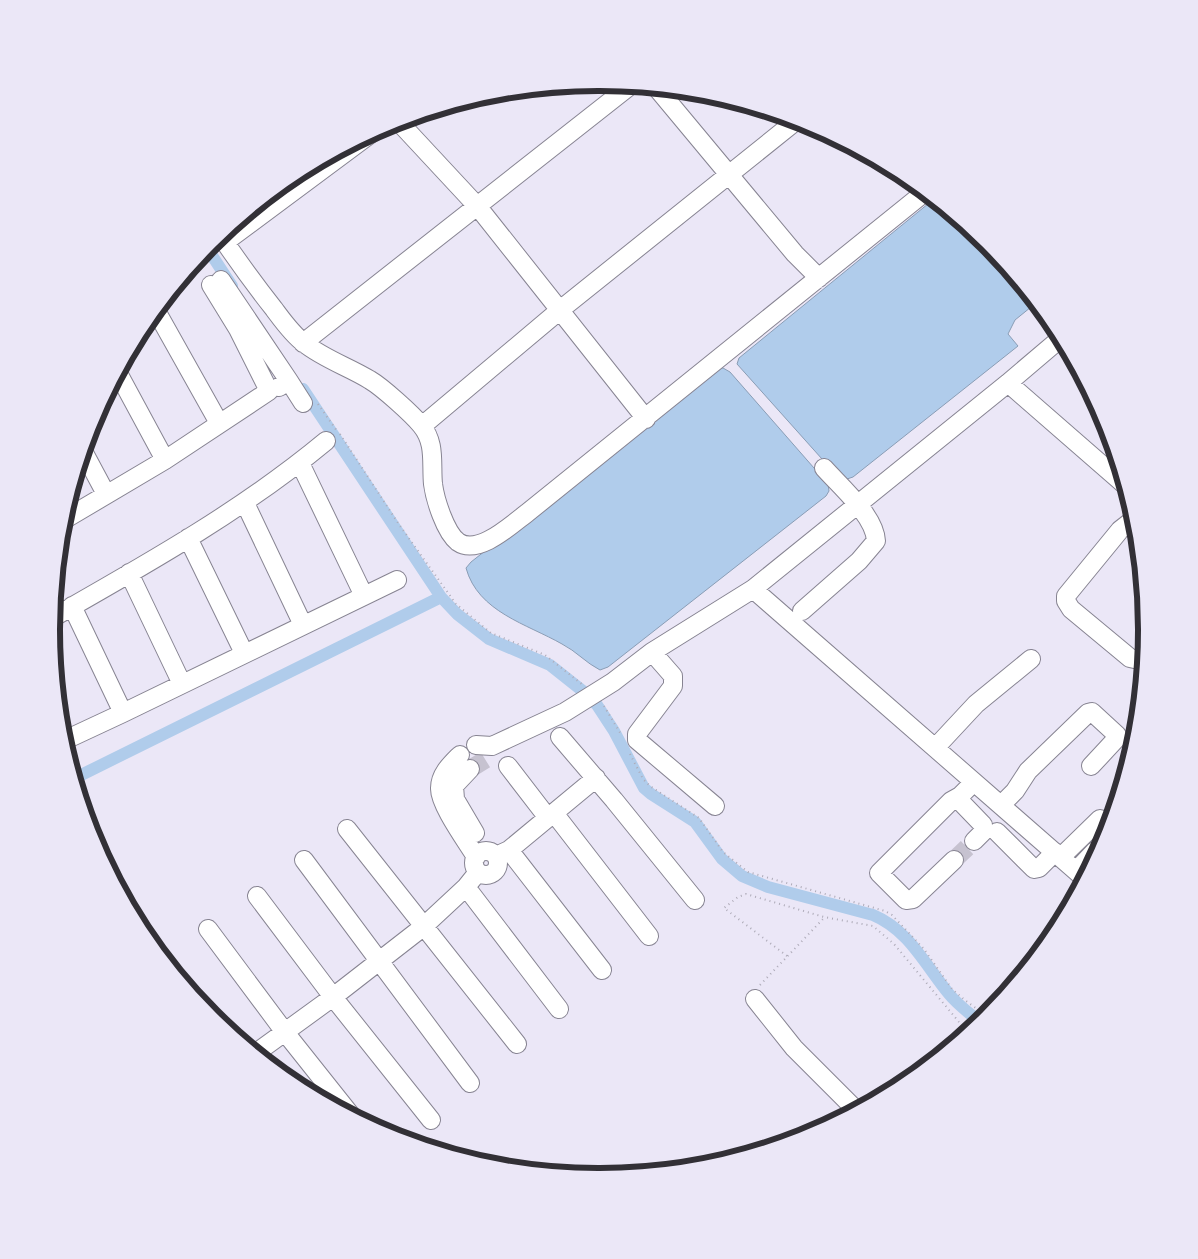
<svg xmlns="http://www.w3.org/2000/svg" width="1198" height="1259" viewBox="0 0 1198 1259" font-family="Mulish,sans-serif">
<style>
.water{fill:#b0cceb;stroke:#8a9db5}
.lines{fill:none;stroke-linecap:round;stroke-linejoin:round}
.canal{stroke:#b0cceb;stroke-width:12}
.minor-tunnel{stroke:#c6c2d0;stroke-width:18;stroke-dasharray:18 9;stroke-linecap:butt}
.minor-casing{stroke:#878492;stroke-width:20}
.path{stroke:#adaab7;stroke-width:2;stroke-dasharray:1 4;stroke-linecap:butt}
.minor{stroke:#fff;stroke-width:18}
.rim{fill:none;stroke:#323036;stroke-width:6}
</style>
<rect width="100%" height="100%" fill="#ebe7f7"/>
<!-- water -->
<path class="water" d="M934 199 987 242 1036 303 1015 320 1008 334 1018 346 853 477 844 480 839 478 737 364 739 358Z
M717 368H723L730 372 828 484 829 491 826 496 608 667 600 670C586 663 576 651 562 644 527 624 478 612 466 568L471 562Z"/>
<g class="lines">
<!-- canal -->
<path class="canal" d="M207 248 232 286
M303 389 441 597 457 614 489 639 550 665 584 692 597 705 614 731 644 788 651 794 695 822 722 859 742 876 768 887 873 915C909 930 925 965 949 994 958 1005 969 1013 980 1022
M75 778 441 597"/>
<!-- minor-tunnel -->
<path class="minor-tunnel" d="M470 769 488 758
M954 860 974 841"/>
<defs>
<path id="minor" d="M656 87 795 254 819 278
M398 121 478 207 646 419
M220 235C237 260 255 285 274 309 283 321 292 334 304 343 324 359 349 367 370 380 382 387 412 414 421 425 436 443 431 463 433 484 435 499 445 532 458 542 478 556 511 525 527 513L925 192
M225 242 373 132
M221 280 289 381
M159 316 219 423
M303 343 631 85
M118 373 165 460
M1008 383 1125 485
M279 387 289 381 303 403
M422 426 560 310 797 120
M83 451 106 494
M300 463 364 596
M245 503 303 625
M62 521 165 460 269 391 238 329 211 285
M1137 526 1129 523 1120 530 1066 596V601L1071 609 1130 658 1139 660 1144 657
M188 538 244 653
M129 573 182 684
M753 589 1084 878
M72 606 123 713
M802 611 859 561 876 541C875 516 840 486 824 468
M52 618C147 564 243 510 326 441
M652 652 673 676V686L637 734V740L715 806
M560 737 614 800 695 900
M63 741 123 713 397 580
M476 745 492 746 565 712 613 682 652 652 753 589 1008 383 1061 338
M935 748 976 704 1031 659
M460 755C451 764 440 774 440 788 439 804 467 842 476 857
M508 766 548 818
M470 769 454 786 455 799 475 833
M957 798 983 825V832L974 841
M1001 805 1015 791 1028 771 1088 713 1092 712 1117 735V738L1091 766
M554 813 649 936
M347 829 517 1044
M997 832 1034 869 1039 868 1055 852
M509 850 602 970
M474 863a12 12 0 1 1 24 0a12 12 0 1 1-24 0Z
M496 856 509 850 596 778
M1061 857 1100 819
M304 860 470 1083
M954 860 913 899 906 900 879 873 951 801 960 796 974 782
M1076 871 1095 851
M466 887 559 1009
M257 896 333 997 431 1120
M208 929 284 1031 350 1114
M755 999 794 1048 856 1110
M256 1053 333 997 423 927 466 887 478 872"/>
</defs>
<!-- minor casing -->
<use href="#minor" class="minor-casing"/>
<!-- path -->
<path class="path" d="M318 404 337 431
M340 434 398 523 456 604 491 633 545 655 583 685
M604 706 622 736
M630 754 643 779 650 786 699 818 723 852 748 872 885 911 892 915 924 949 952 989 966 1001 987 1016
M787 956 724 908 738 897 746 894 824 917 873 926 894 944 959 1022
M760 985 824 918"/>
<!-- minor -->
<use href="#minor" class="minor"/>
</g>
<!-- crop -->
<path d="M0 0H1198V1259H0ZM598 91H600A538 538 0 0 1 1138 629V630A538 538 0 0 1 600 1168H598A538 538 0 0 1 60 630V629A538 538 0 0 1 598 91Z" fill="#ebe7f7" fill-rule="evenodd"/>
<path class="rim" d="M598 91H600A538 538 0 0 1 1138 629V630A538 538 0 0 1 600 1168H598A538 538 0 0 1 60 630V629A538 538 0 0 1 598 91Z"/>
</svg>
